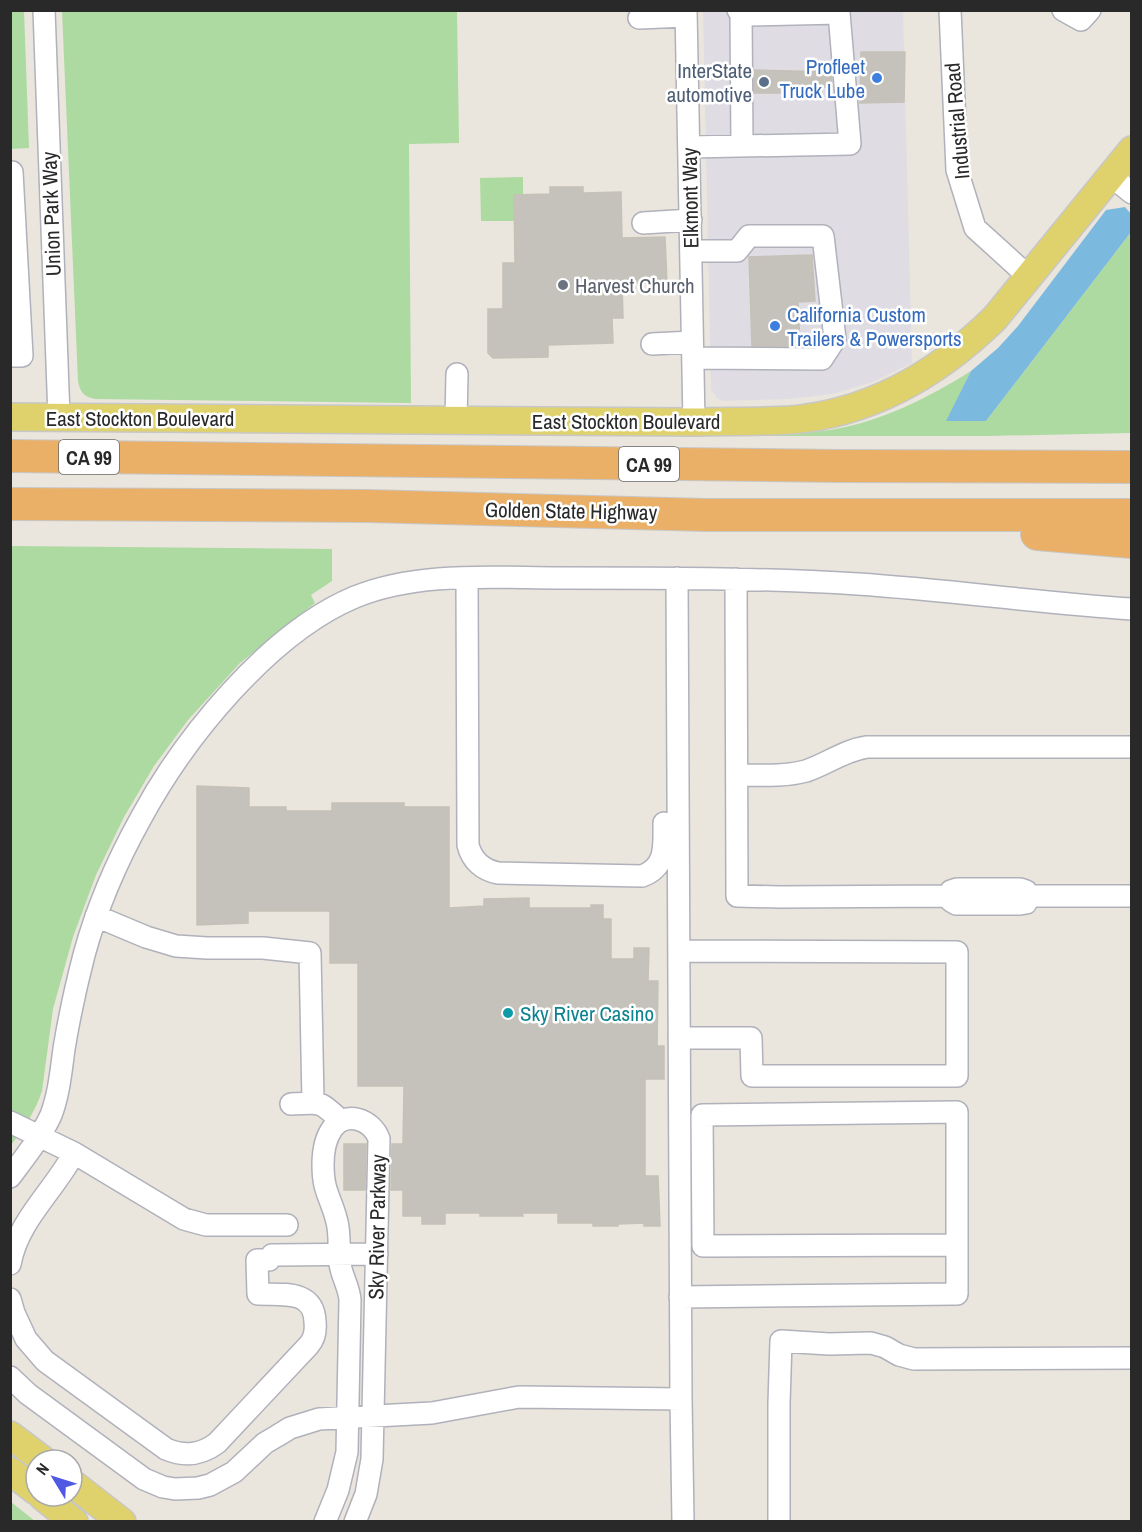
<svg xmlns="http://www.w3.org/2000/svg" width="1142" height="1532" viewBox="0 0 1142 1532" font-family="'Archivo Narrow',sans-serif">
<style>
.industrial{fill:#dfdde3}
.green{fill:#acdaa0}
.water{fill:#7cb9df}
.building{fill:#c5c2bc;stroke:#c5c1b7;stroke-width:1.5}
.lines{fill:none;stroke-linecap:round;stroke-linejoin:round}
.minor-casing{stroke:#b0b1bb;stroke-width:24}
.major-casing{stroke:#c7c7c7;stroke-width:30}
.highway-casing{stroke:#c7c7c7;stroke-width:34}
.minor{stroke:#fff;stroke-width:21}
.major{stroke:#dfd26c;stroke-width:27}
.highway{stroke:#eab067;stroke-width:32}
.shop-dot{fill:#3f7fe0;stroke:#fff;stroke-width:2}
.service-dot{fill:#5c6f8a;stroke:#fff;stroke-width:2}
.worship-dot{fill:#6b7280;stroke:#fff;stroke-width:2}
.culture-dot{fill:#0f9aa8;stroke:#fff;stroke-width:2}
.labels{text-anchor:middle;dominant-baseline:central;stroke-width:5;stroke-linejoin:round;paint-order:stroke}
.shield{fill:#fff;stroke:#696969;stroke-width:1.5}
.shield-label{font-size:20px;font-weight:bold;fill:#292929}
.shop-label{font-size:21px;fill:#366cbe;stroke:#fff;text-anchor:end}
.service-label{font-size:21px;fill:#4e5e75;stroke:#fff;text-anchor:end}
.street-label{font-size:21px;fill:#292929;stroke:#fff}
.worship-label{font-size:21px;fill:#5b616d;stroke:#fff;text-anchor:start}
.culture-label{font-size:21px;fill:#0d838f;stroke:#fff;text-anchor:start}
</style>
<rect width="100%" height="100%" fill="#eae6dd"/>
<!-- industrial -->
<path class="industrial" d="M703 11H903L912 363 873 382 833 394 790 399 723 401 717 398 711 389Z"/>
<!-- green -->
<path class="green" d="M10 11H24L29 148 11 149Z
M62 11H457L459 143 409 144 411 403 95 399C84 397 80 392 78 381Z
M523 177V195H514V221H481L480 178Z
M1131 232V433L986 436H732C764 434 798 434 830 430 880 422 928 398 971 371L947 421H986Z
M11 546 332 549V581L311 595 315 603 240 663 188 720 154 766 124 817 96 875 73 937 53 1009 42 1091C35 1112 24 1128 11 1145Z
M11 1502 35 1521H11Z"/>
<!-- water -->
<path class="water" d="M1125 207 1131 214V232L986 421H946L971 371 998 348 1018 326 1106 210Z"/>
<!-- building -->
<path class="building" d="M861 52H905L904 102 860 103Z
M754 70 831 72 832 87 780 88V93H754Z
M550 187H583V193L621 192 622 238 665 237 667 283H622L623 318H612L613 343 548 345V357L493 358 488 353V309H503V263H515L514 195 550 194Z
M812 255 815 301 798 302 800 346H752L749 257Z
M197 786 249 788V807H286V811H332V803H404V807H449V908L484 906V899L529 898V908H591V905H603V919H611V959H634V948H649L648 981H658L657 1046H664V1079H645V1176H658L660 1226H644V1223L618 1224V1226H593V1223H558V1213H522L523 1216H480V1213H445V1224H422V1216H403V1190H391L392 1144H403L404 1086H358V963H330V911H248V923L197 925Z
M344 1144H366L365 1190H344Z"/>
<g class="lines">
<defs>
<path id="minor" d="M44 10 59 417
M686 10 694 422
M950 10 957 170 975 228 1029 277
M1063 10 1081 20 1090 10
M741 12 742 146
M639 18 686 16
M689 147 850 144 839 13 747 15 738 10
M10 172H12L22 356H10
M1111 176 1132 193
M643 223 691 220
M691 251H737L749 236H823L835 339 822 359 693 358
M652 344 692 342
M456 420 457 374
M677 578 681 1399 683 1522
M467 579 468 845C472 861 483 870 498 873L642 876C667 867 664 845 664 823
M736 579 737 896 780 897 949 896
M737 775C759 775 784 777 806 771 827 764 845 750 867 747H1132
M949 896 951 901 956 904H1020L1026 903 1029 896
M949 896 951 891 957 889H1020L1026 891 1029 896
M1029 896H1132
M96 916 146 937 176 946 207 948H263L310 953 313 1101
M679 951 957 952V1076H752L751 1038H679
M291 1104C321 1103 318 1099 341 1121
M10 1122 74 1153 184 1219 206 1225H287
M10 1177C25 1157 41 1137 51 1115 59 1094 61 1071 64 1049 69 1018 76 986 84 955 97 907 117 861 141 818 184 738 269 633 355 597 419 571 493 578 561 578 660 578 759 578 858 584 949 590 1040 603 1132 609
M10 1264C18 1220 54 1191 74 1153
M680 1297 957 1294V1112L702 1115 703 1246 957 1245
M10 1299 14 1313 26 1339 45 1361 166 1449C185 1457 201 1455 217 1443L309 1345C315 1338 316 1331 315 1322 314 1289 282 1295 258 1294L257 1260H269L272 1255H276L377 1254
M10 1377 28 1394 144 1479 163 1487 175 1489 198 1488 210 1485 234 1472 265 1443 277 1436 290 1428 319 1419 432 1413 519 1397 681 1399
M325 1522 338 1490 347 1452 350 1300C349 1287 342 1277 340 1264 338 1249 341 1233 336 1218 330 1196 323 1191 323 1165 323 1153 325 1139 332 1129 345 1110 372 1119 379 1139L372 1459 366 1494 355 1522
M779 1522V1403L781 1341 829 1344 871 1343 885 1347 899 1355 914 1359 1132 1358"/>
<path id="major" d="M10 417 694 422C726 421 759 422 791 420 871 413 939 373 995 318L1132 150
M10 1435 43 1460
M10 1471 36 1491
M72 1483 122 1522
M42 1496 74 1522"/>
<path id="highway" d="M10 456 840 466 1132 467
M10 504 368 506 707 515H1132
M1037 534 1132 542"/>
</defs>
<!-- minor casing -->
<use href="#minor" class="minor-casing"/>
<!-- major casing -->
<use href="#major" class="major-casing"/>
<!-- highway casing -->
<use href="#highway" class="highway-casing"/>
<!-- minor -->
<use href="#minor" class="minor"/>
<!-- major -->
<use href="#major" class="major"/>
<!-- highway -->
<use href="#highway" class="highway"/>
</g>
<!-- markers -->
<g class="shop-dot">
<circle cx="877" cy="78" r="6"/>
<circle cx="775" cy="326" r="6"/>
</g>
<circle class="service-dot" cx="764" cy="82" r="6"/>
<circle class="worship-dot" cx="563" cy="285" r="6"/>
<circle class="culture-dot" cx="508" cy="1013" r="6"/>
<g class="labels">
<!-- shield labels -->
<g class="shield">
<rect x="59" y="440" width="60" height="34" rx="4.5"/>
<rect x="619" y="447" width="60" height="34" rx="4.5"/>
</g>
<g class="shield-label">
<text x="89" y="457">CA 99</text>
<text x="649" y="464">CA 99</text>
</g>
<!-- shop labels -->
<g class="shop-label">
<text x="865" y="66">Profleet<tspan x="865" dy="24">Truck Lube</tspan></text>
<text x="787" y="314" text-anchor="start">California Custom<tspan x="787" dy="24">Trailers &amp; Powersports</tspan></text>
</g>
<!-- service labels -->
<g class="service-label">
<text x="752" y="70">InterState<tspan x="752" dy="24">automotive</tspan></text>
</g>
<!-- street labels -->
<g class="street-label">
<text transform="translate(957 121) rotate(-95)">Industrial Road</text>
<text transform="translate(690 198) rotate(-91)">Elkmont Way</text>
<text transform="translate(51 214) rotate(-92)">Union Park Way</text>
<text x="140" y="418">East Stockton Boulevard</text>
<text x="626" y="421">East Stockton Boulevard</text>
<text transform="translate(571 511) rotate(1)">Golden State Highway</text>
<text transform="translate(377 1227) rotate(-89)">Sky River Parkway</text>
</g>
<!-- worship labels -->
<g class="worship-label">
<text x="575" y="285">Harvest Church</text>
</g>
<!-- culture labels -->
<g class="culture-label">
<text x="520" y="1013">Sky River Casino</text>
</g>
</g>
<!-- border -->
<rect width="1142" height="1532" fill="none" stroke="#292929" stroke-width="24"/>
<!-- north arrow -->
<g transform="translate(54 1478) rotate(308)"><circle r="28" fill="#ffffff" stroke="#a9a9a9" stroke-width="1.5"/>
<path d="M0-4.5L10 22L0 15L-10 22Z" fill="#5059e3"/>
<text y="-9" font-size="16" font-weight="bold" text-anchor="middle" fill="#292929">N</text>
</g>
</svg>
